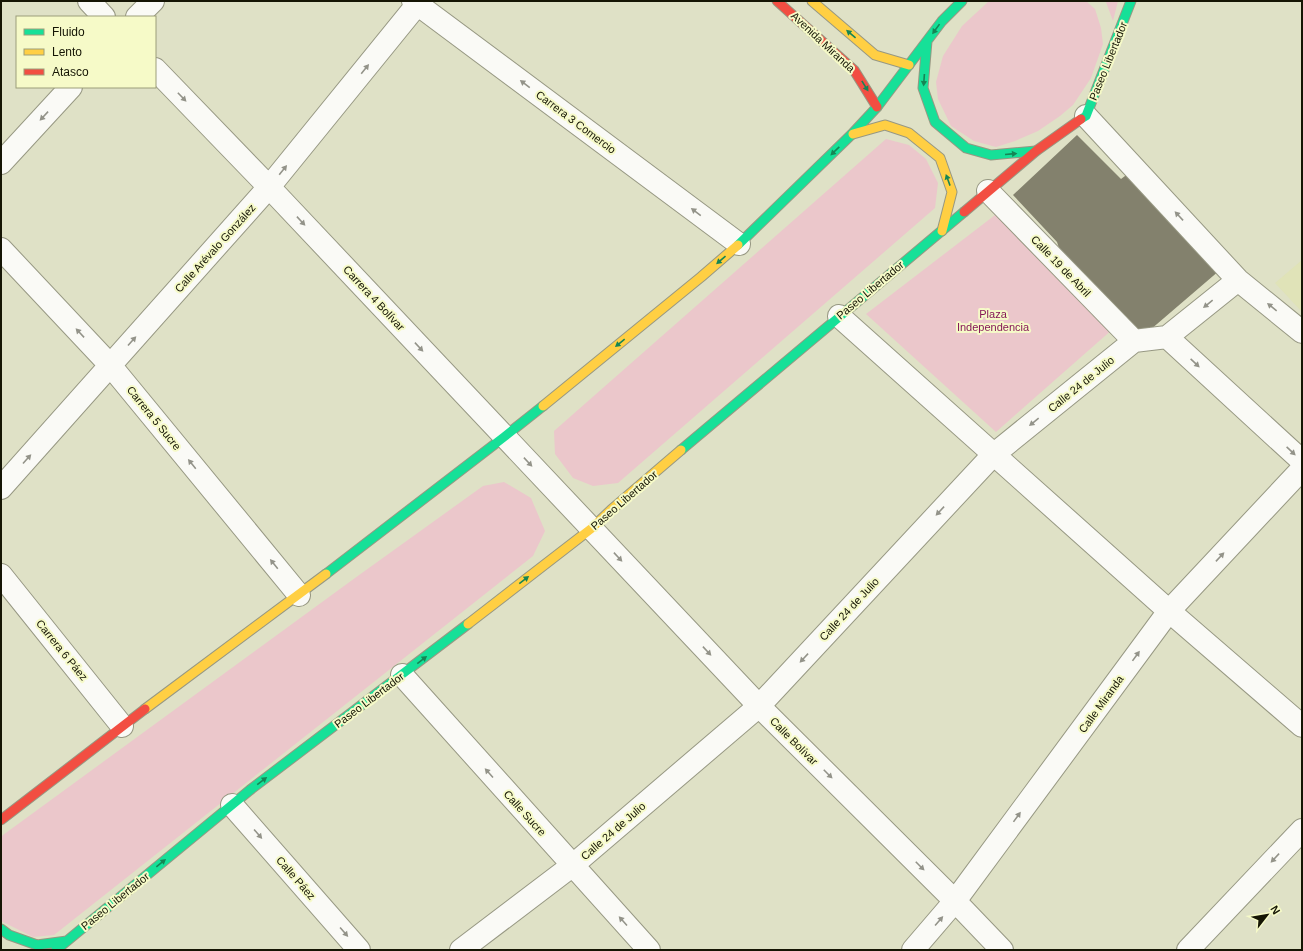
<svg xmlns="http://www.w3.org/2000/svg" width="1303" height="951" viewBox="0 0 1303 951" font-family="Helvetica,sans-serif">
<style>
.built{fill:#e0e3b8}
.green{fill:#ebc7cb}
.building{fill:#83816d}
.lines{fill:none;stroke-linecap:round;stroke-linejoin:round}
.street-casing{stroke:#979883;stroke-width:24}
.fast-casing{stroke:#979883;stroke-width:11}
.slow-casing{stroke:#979883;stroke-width:11}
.jam-casing{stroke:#979883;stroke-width:11}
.street{stroke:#fafaf6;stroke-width:22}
.fast{stroke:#16e098;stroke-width:9}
.slow{stroke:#ffcf43;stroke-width:9}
.jam{stroke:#f24e42;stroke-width:9}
.oneway{fill:#168555}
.oneway2{fill:#939389}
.labels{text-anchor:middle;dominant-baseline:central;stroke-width:4;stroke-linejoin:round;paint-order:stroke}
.street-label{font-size:11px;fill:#151504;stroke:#f6fac8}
.park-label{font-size:11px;fill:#861858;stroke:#f6fac8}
</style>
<rect width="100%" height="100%" fill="#dfe1c6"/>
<!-- built -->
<path class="built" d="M1302 260V312L1275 283Z"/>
<!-- green -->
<path class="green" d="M989 1H1086L1095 9 1101 28 1103 44 1091 78 1073 105 1060 116 1038 131 1015 141 996 147 974 141 951 126 938 99 936 82 943 56 962 26Z
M1105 1H1118L1113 21 1106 2Z
M886 139 909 145 926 159 938 183 935 208 618 483 593 486 573 478 555 454 554 431Z
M999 212 1114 328 996 432 866 314Z
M504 482 531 498 545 531 533 556 54 935 33 937 1 921V837L3 835 355 578 483 486Z"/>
<!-- building -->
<path class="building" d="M1077 135 1121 179 1129 173 1220 270 1143 336 1062 257 1057 242 1013 195Z"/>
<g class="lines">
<defs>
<path id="street" d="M89 1 104 17
M413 1 739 244
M137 17 153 1
M155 69 269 187 759 706 955 901 1002 950
M1086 116 1238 280 1302 332
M1 163 71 87
M988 191 1134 341
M1 249 110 365 299 595
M839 316 1169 611 1302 726
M1167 337 1302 461
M1 488 269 187 420 1
M1 575 122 726
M402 675 649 950
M232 805 359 950
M461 950 573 865 759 706 993 455 1134 341 1167 337 1238 280
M913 950 955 901 1169 611 1302 469
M1188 950 1302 830"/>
<path id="fast" d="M927 41 923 88 935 122 966 148 991 155 1036 151
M1081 119 1086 116 1131 1
M738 245 852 134 877 107 942 21 962 1
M681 450 964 212
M326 574 504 437 543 406
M1 929 9 935 37 945 67 941
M56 950 250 790 468 624"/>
<path id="slow" d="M812 1 875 55 909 65
M853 134 885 125 909 133 940 158 952 192 942 231
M543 406 701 277 738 245
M468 624 592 528 611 510 681 450
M145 709 326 574"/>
<path id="jam" d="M777 1 854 70 877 107
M964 212 1036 151 1081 119
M1 820 145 709"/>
</defs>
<!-- street casing -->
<use href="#street" class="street-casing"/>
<!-- fast casing -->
<use href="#fast" class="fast-casing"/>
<!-- slow casing -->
<use href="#slow" class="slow-casing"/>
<!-- jam casing -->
<use href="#jam" class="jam-casing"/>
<!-- street -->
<use href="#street" class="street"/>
<!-- fast -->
<use href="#fast" class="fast"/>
<!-- slow -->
<use href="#slow" class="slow"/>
<!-- jam -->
<use href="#jam" class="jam"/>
</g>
<!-- one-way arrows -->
<defs><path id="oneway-solid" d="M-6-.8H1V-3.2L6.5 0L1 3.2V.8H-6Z"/></defs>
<g class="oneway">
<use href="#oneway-solid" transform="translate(936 29) rotate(126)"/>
<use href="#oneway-solid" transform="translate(851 34) rotate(-140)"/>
<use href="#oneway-solid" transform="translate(924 80) rotate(94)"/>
<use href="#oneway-solid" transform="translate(865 86) rotate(58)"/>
<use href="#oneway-solid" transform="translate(835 151) rotate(136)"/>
<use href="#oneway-solid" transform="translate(1011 154) rotate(-5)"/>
<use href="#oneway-solid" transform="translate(948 180) rotate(-110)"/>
<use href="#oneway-solid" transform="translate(721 260) rotate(139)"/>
<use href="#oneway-solid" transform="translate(620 343) rotate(141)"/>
<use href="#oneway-solid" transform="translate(524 580) rotate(-38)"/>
<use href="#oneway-solid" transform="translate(422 660) rotate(-38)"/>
<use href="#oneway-solid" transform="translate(262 781) rotate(-37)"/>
<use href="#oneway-solid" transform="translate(161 863) rotate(-39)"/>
</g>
<g class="oneway2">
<use href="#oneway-solid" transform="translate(365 69) rotate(-51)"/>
<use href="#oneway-solid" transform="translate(525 84) rotate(-143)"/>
<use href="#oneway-solid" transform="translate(182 97) rotate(46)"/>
<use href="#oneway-solid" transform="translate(44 116) rotate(133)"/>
<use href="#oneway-solid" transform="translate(283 170) rotate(-51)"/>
<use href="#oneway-solid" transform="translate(696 212) rotate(-143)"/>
<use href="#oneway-solid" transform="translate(1179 216) rotate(-133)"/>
<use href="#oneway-solid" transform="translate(301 221) rotate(47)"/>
<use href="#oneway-solid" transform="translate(1208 304) rotate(141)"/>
<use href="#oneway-solid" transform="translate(1272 307) rotate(-141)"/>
<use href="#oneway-solid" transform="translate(80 333) rotate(-133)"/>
<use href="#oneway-solid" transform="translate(132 341) rotate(-48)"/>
<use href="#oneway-solid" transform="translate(419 347) rotate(47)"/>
<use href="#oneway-solid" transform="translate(1195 363) rotate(43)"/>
<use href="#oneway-solid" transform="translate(1034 422) rotate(141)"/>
<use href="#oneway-solid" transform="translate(1291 451) rotate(43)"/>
<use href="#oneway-solid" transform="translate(27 459) rotate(-48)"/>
<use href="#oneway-solid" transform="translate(528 462) rotate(47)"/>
<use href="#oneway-solid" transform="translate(192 464) rotate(-129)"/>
<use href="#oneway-solid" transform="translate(940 511) rotate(133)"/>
<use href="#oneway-solid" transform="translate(618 557) rotate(47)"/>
<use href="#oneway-solid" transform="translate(1220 557) rotate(-47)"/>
<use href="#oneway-solid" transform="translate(274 564) rotate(-129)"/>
<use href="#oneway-solid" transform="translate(707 651) rotate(47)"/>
<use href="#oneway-solid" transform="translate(1136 656) rotate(-54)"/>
<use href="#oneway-solid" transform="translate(804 658) rotate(133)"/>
<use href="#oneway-solid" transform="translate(489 773) rotate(-132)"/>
<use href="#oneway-solid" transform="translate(828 774) rotate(45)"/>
<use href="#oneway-solid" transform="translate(1017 817) rotate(-54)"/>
<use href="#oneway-solid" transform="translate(258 834) rotate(49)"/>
<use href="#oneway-solid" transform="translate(1275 858) rotate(133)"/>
<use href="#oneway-solid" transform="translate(920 866) rotate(45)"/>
<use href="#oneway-solid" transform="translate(623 921) rotate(-132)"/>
<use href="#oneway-solid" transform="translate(939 921) rotate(-49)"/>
<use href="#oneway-solid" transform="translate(344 932) rotate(49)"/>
</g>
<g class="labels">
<!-- street labels -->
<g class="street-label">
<text transform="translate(823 42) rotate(43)">Avenida Miranda</text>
<text transform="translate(1108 61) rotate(-68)">Paseo Libertador</text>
<text transform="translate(576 122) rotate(37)">Carrera 3 Comercio</text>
<text transform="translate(215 248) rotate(-48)">Calle Arévalo González</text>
<text transform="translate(1061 266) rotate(46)">Calle 19 de Abril</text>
<text transform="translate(870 290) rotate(-40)">Paseo Libertador</text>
<text transform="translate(374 298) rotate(47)">Carrera 4 Bolívar</text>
<text transform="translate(1081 384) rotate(-39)">Calle 24 de Julio</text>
<text transform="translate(154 418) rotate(51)">Carrera 5 Sucre</text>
<text transform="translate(624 500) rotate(-41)">Paseo Libertador</text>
<text transform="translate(849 609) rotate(-47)">Calle 24 de Julio</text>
<text transform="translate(62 650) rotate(51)">Carrera 6 Páez</text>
<text transform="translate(369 700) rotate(-37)">Paseo Libertador</text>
<text transform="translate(1101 704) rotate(-54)">Calle Miranda</text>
<text transform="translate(794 741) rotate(45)">Calle Bolívar</text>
<text transform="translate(525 813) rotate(48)">Calle Sucre</text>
<text transform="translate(613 831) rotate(-41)">Calle 24 de Julio</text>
<text transform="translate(296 878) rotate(49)">Calle Páez</text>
<text transform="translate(115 901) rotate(-39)">Paseo Libertador</text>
</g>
<!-- park labels -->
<g class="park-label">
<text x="993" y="314">Plaza<tspan x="993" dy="13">Independencia</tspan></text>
</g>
</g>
<!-- border -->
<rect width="1303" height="951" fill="none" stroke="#151504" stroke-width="4"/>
<!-- legend -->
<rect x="16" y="16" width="140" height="72" fill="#f6fac8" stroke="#9c9e7a"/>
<rect x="24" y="29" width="20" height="6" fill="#16e098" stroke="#9c9e7a"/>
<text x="52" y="36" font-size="12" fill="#151504">Fluido</text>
<rect x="24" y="49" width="20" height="6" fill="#ffcf43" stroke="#9c9e7a"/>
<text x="52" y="56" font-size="12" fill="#151504">Lento</text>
<rect x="24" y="69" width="20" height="6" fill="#f24e42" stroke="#9c9e7a"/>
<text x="52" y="76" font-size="12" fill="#151504">Atasco</text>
<!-- north arrow -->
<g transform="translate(1267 915) rotate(59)" stroke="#f6fac8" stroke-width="3" paint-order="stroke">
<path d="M0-3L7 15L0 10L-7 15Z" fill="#151504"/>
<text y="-6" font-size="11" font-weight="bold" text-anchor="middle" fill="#151504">N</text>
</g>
</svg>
